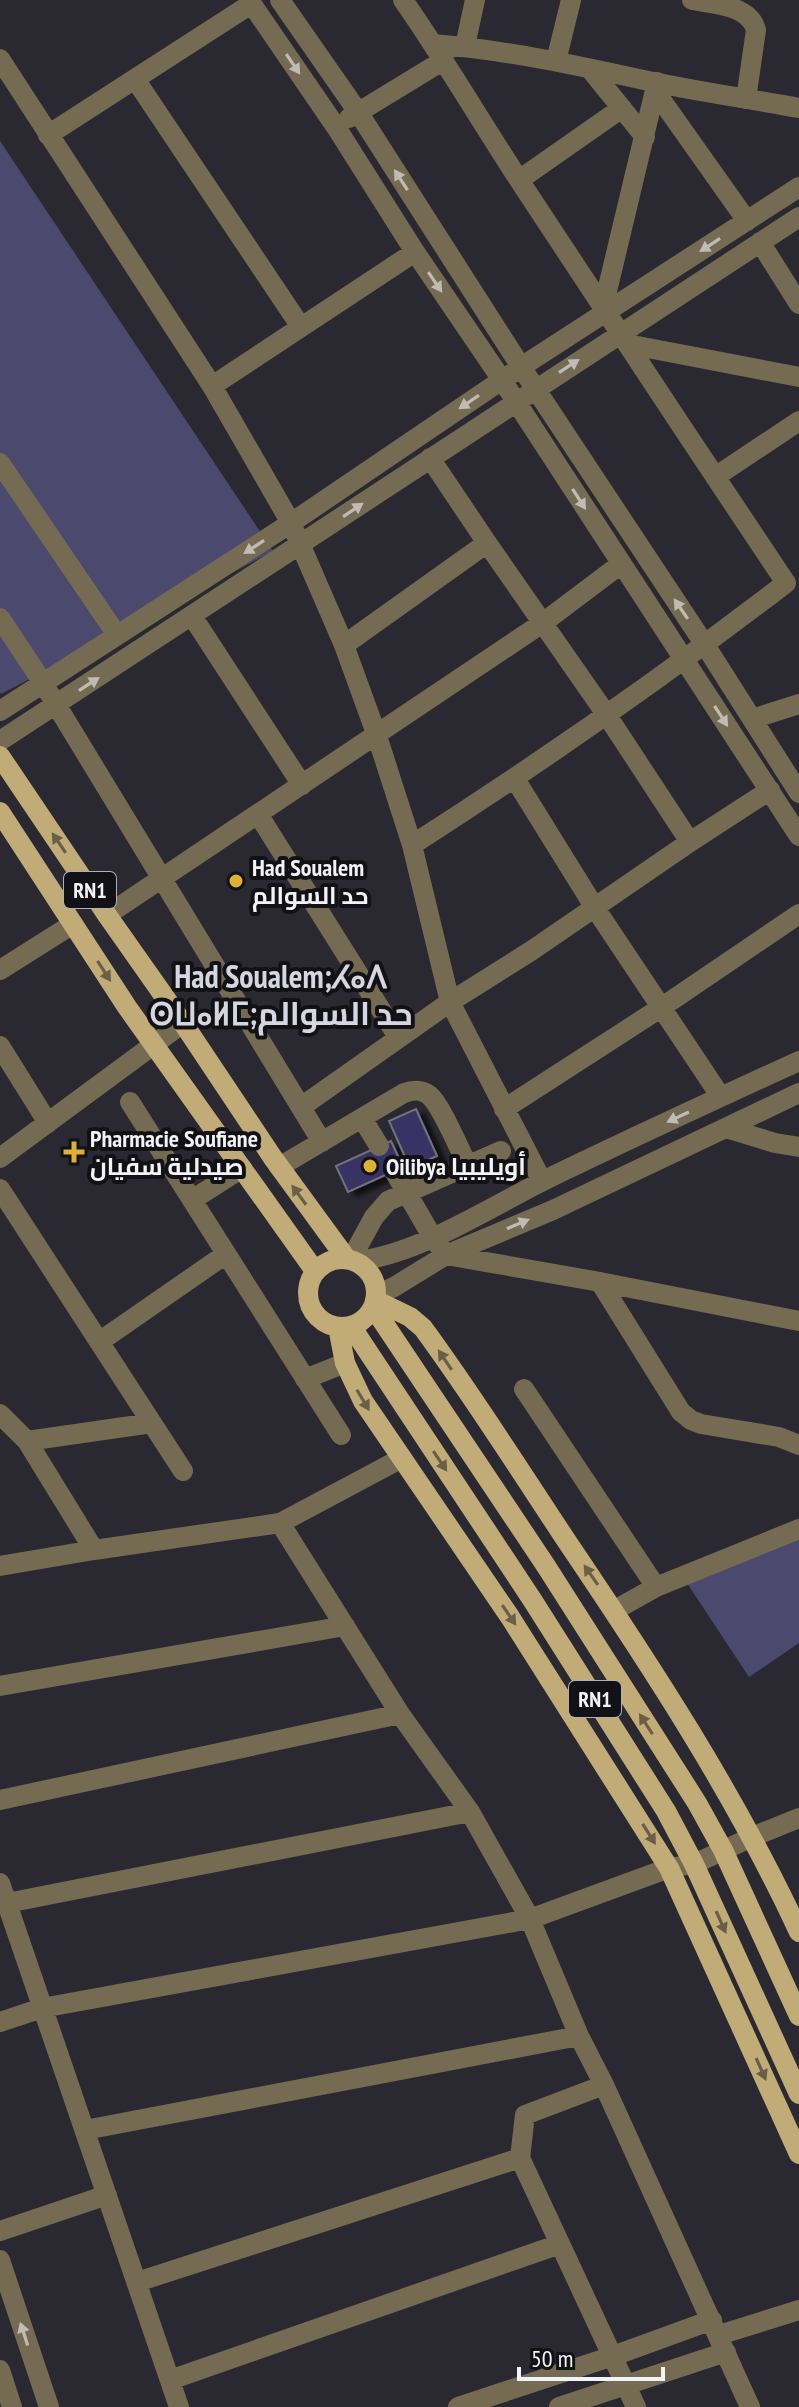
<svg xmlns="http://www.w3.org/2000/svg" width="799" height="2407" viewBox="0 0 799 2407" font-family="'PT Sans Narrow',Cairo,'Noto Sans Tifinagh',sans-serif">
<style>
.green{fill:#4c496e}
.building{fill:#383265;stroke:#72727b;stroke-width:2;filter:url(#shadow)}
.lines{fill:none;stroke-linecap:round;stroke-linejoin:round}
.minor{stroke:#756b52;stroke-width:20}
.major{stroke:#c1ab76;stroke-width:20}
.oneway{fill:#c0bcb5}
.oneway2{fill:#6a5e46}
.poi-dot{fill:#ddb133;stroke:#121216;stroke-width:3}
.labels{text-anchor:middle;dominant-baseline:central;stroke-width:8;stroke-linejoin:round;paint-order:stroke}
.shield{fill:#121216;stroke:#afafb4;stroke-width:2}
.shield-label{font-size:22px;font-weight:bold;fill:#f2f2f7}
.poi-label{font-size:24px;font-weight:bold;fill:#f2f2f7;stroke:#121216;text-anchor:start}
.district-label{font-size:32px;font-weight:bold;fill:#d6d6e1;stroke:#121216}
</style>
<defs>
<filter id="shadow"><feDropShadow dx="8" dy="4.5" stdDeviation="2" flood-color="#0009"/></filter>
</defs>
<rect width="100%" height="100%" fill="#2a2931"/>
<!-- green -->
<path class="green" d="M0 141 273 551 1 694 0 692Z
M799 1531V1643L749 1677 685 1580Z"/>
<!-- building -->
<path class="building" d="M416 1109 437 1156 410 1168 389 1121Z
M391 1141 403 1167 348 1192 336 1166Z"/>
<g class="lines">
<!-- minor -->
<path class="minor" d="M249 0 336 127 415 252 502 380 799 836
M280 0 358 112 521 367 705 645 799 793
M403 0C445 60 481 122 521 183 609 317 697 450 786 583 665 676 540 763 412 845
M692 0C713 4 750 5 756 30L746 99
M433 44C507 50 580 66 653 82 701 92 750 99 799 108
M465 46 475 0
M0 59 212 386 291 523 344 645 377 736 412 845 450 1002 542 1181
M556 61 571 0
M590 69 645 137
M135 79 301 327
M655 91 747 221
M349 118 444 60
M48 135 251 4
M519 180 622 108
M760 242 799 304
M603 308 657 82
M627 344 799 377
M212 386 415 252
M430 458 487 543
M0 463 117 635
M715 477 799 421
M192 616 302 785
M0 618 43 683 322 1142
M344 645 487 543 606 714 690 842
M0 711 291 523 521 367 799 187
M752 719 799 704
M0 741C267 568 531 390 799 217
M515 779 595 908 721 1097
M258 814 398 1037
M107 915 544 622 621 564
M0 970 73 924
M0 1046 48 1123
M130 1102 341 1435
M301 1107 450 1002 531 951 690 842 770 790
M504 1109 662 1007 799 914
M362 1118 379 1146
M726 1128 775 1143 799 1147
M0 1158 183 1023
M279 1167 404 1093C413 1090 421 1089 429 1095 442 1106 459 1149 468 1166
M394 1171 433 1238 446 1255 600 1282 799 1321
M0 1189 183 1471
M192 1200 242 1168
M351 1259 374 1217 388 1201 501 1151
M355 1261C416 1256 490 1207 545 1180 629 1139 714 1100 799 1061
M600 1282 681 1412 691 1420 701 1424 779 1437 799 1445
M376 1295 394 1287 446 1255 553 1210 799 1093
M99 1342 226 1254
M305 1379 345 1363
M524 1389 656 1587
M0 1414 27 1441 94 1550
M27 1441 152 1423
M280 1523 400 1714 470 1812 530 1919 579 2036 604 2085 750 2407
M0 1566 94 1550 280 1523 402 1458
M615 1610 656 1587 799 1529
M0 1686 345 1626
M0 1800 400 1714
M0 1883 179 2407
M7 1903 470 1812
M0 2022 42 2008 530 1919 669 1868 694 1864 752 1837 799 1818
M604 2085 525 2115 520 2158 636 2407
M85 2130 579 2036
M0 2231 107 2195
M0 2260 49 2407
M137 2282 520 2158
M719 2335 799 2310
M0 2370 12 2407
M170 2380 560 2244
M458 2407 613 2356 712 2320
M559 2407 726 2352"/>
<!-- major -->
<path class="major" d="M0 756 107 915 183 1023 273 1158 346 1258
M0 812 127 1007 315 1271
M308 1293a34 34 0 1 1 68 0a34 34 0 1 1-68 0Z
M375 1300 410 1317 423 1328C473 1396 519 1469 566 1540 651 1666 735 1794 799 1932
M373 1307 546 1566 697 1803 723 1850 799 2016
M351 1326 533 1601 666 1811 694 1864 799 2094
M338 1327 345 1363 363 1401 510 1617 669 1868 799 2154"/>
</g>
<!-- one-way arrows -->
<defs><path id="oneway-solid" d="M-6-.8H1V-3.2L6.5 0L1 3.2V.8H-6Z" transform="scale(2)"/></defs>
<g class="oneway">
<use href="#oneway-solid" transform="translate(293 64) rotate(56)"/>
<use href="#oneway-solid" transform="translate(401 180) rotate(-123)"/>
<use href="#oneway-solid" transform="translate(710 245) rotate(147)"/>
<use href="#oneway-solid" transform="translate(435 282) rotate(56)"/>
<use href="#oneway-solid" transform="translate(569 366) rotate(-33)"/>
<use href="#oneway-solid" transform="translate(469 402) rotate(146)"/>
<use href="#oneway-solid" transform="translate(579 499) rotate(57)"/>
<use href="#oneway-solid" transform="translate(353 510) rotate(-34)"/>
<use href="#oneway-solid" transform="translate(254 547) rotate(147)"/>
<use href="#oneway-solid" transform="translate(681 609) rotate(-124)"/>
<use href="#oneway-solid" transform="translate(89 684) rotate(-33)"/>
<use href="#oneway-solid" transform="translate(721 716) rotate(57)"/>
<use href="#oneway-solid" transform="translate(678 1117) rotate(155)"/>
<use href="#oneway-solid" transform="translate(518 1224) rotate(-23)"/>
<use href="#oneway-solid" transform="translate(24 2334) rotate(-108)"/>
</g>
<g class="oneway2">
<use href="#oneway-solid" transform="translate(59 843) rotate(-124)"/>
<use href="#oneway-solid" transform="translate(104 971) rotate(57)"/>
<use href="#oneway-solid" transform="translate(299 1195) rotate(-126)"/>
<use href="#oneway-solid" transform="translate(445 1360) rotate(-124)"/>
<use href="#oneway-solid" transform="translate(363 1400) rotate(59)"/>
<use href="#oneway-solid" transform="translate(440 1461) rotate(56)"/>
<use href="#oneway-solid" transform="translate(591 1575) rotate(-125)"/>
<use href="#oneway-solid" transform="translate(509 1615) rotate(56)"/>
<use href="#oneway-solid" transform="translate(646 1724) rotate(-123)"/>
<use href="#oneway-solid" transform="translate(649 1834) rotate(58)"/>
<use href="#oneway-solid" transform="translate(721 1922) rotate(66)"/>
<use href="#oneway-solid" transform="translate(761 2069) rotate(66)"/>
</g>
<!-- markers -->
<g class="poi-dot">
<circle cx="236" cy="881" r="8"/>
<path d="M70 1140h8v8h8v8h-8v8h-8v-8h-8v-8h8z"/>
<circle cx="370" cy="1166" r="8"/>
</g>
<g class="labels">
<!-- shield labels -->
<g class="shield">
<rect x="64" y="872" width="52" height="36" rx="6"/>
<rect x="569" y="1681" width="52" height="36" rx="6"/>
</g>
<g class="shield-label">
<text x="90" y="890">RN1</text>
<text x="595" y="1699">RN1</text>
</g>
<!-- poi labels -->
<g class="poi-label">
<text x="252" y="867">Had Soualem<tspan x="252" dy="28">حد السوالم</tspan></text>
<text x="90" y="1138">Pharmacie Soufiane<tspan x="90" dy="28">صيدلية سفيان</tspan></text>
<text x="386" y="1166">Oilibya أويليبيا</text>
</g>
<!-- district labels -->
<g class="district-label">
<text x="281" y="976">Had Soualem;ⵃⴰⴷ<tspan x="281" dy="37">ⵙⵡⴰⵍⵎ;حد السوالم</tspan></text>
</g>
</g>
<!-- scale -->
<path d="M519 2367v12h144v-12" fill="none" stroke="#f2f2f7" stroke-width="4"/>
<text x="531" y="2367" font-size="24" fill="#f2f2f7" stroke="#121216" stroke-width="6" paint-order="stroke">50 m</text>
</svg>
